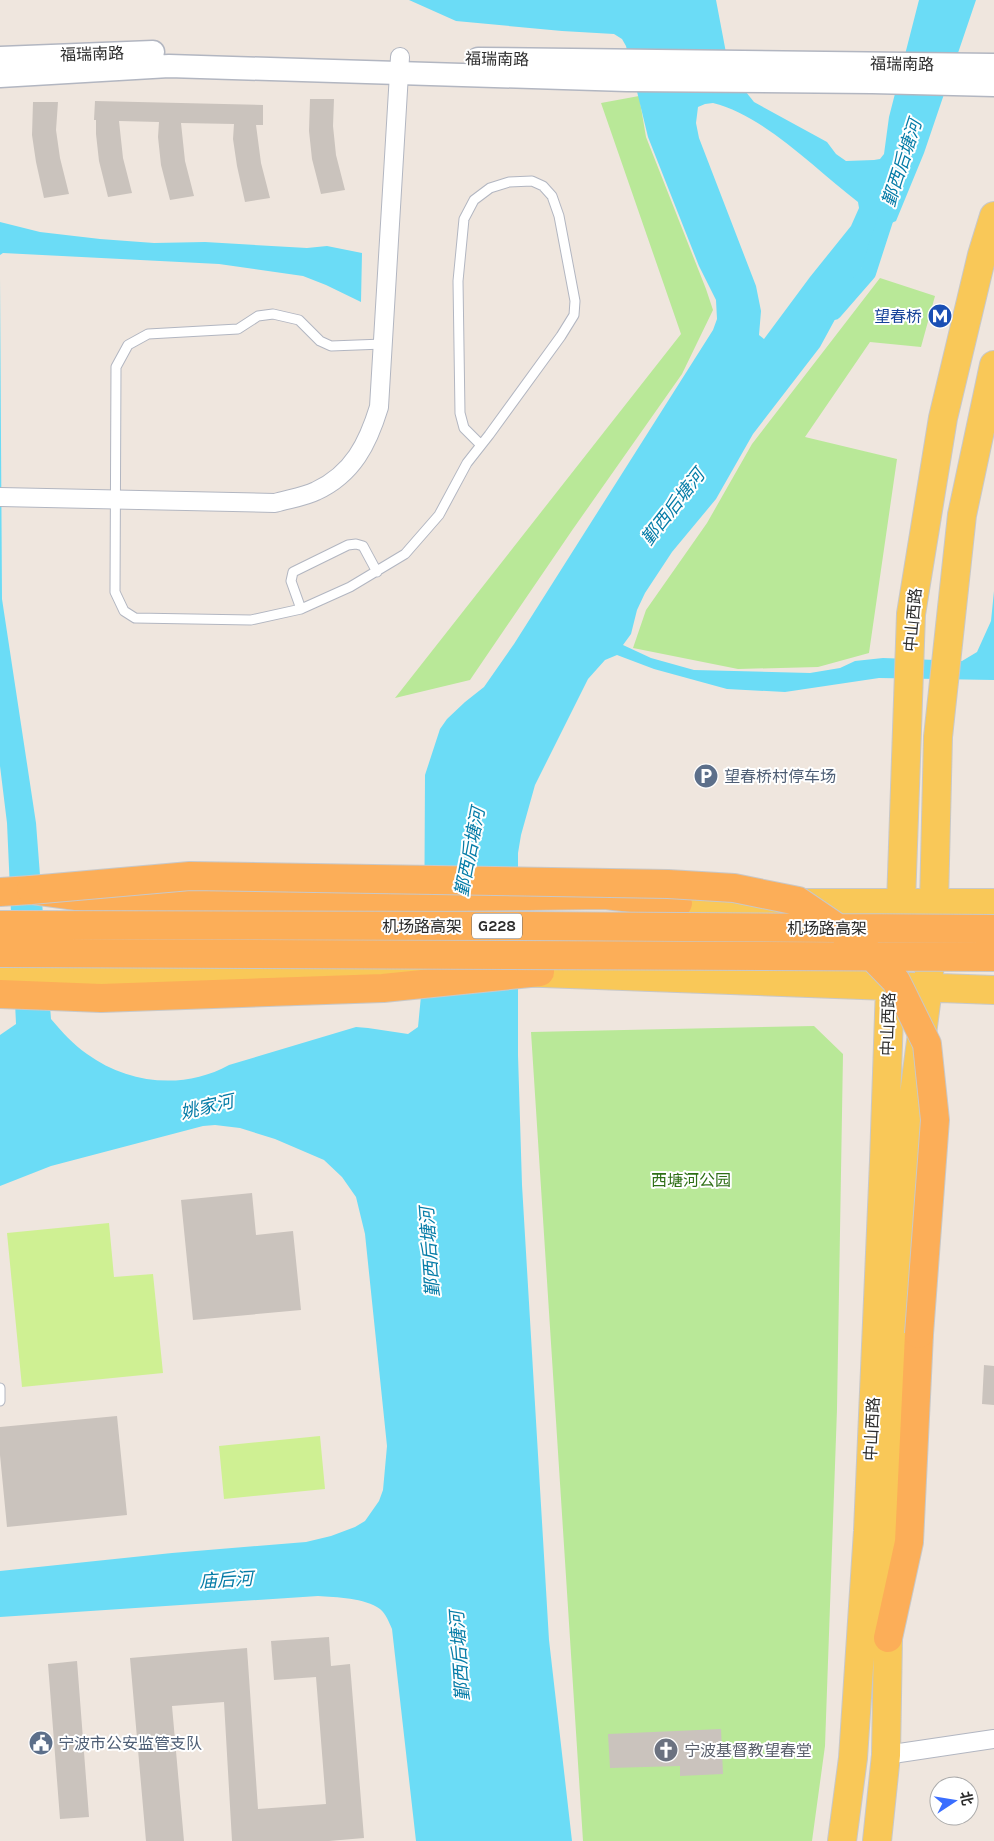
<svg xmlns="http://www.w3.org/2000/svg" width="994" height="1841" viewBox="0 0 994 1841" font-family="Karla,'Noto Sans SC',sans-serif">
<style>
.green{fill:#b9e898}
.pitch{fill:#cff093}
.water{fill:#6bdcf6;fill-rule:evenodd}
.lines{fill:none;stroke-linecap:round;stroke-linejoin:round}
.canal{stroke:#6bdcf6;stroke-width:16}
.building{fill:#cac3bd}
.service-casing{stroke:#b2b6c1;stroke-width:11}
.minor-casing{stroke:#b2b6c1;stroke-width:20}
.tertiary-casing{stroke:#b2b6c1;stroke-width:25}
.primary-casing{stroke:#c8c8c8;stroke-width:30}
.trunk-casing{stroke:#c8c8c8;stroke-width:30}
.service{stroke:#fff;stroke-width:9}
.minor{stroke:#fff;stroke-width:18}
.tertiary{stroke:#fff;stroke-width:22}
.primary{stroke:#f9c858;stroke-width:28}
.trunk{stroke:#fcae58;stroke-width:28}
.trunk-bridge-casing{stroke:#c8c8c8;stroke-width:30;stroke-linecap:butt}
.trunk-bridge{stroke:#fcae58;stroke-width:28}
.labels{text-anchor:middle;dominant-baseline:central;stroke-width:4;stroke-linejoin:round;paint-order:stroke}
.shield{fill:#fff;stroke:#6b6b6b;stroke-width:1}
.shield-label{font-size:15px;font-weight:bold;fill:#2c2c2c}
.street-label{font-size:16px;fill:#2c2c2c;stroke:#fff}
.transit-label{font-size:16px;fill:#164399;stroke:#fff;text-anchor:end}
.service-label{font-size:16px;fill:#4e5e75;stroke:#fff;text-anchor:start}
.park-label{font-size:16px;fill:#2f6f16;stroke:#fff}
.worship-label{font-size:16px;fill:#5b616d;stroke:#fff;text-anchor:start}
.water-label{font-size:18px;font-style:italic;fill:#057ca7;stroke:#fff}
</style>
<rect width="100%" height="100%" fill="#efe6de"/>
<!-- green -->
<path class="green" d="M639 96 646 137 706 289 713 310 682 374 573 529 470 680 395 698 681 334 601 103Z
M880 278 935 296 921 347 870 342 805 437 897 459 869 653 818 667 738 669 633 648 646 610 707 523 752 444Z
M814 1026 843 1054 837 1409 825 1746 812 1841H583L531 1032Z"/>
<!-- pitch -->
<path class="pitch" d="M109 1223 114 1277 153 1274 163 1373 22 1387 7 1233Z
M320 1436 325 1489 224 1499 219 1446Z"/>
<!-- water -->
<path class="water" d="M409 0H716L727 58 738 82 754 102 827 142 836 154 846 161 874 160 880 159 884 154 889 117 919 0H976L924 153 896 221 880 228 876 233 858 277 820 347 753 434 716 499 672 552 645 593 637 610 631 634 623 645 651 658 694 670 810 673 840 668 855 661 883 658 962 661 977 652 991 621 994 591V680L879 678 785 692 727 689 654 669 617 655 605 660 588 679 535 785 521 835 518 853V1055L522 1185 549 1640 572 1841H416L392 1629C389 1622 386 1614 380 1609 365 1598 336 1597 318 1596L0 1617V1571L172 1553 306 1542 331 1536 355 1527 365 1521 379 1501 383 1490 387 1446 365 1234 356 1197 342 1177 324 1160 275 1139 240 1128 215 1125 203 1126 51 1166 0 1186V1035L16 1024 7 823 0 766V278L2 599 36 823 51 1019C62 1032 73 1044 87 1054 128 1084 184 1090 229 1065L356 1027 368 1028 408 1034 418 1027 424 965 425 775 440 729 447 719 465 702 484 687 514 644 713 330 717 319 716 300 699 266 648 137 626 46 622 39 614 34 562 31 456 21ZM713 103C765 116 816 170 858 202L859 208 851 226 810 277 764 339 759 335 761 311 756 286 699 138 696 123 698 107 705 104Z
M0 222 40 232 100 239 154 243 205 242 307 248 327 246 362 253 361 302 326 285 303 276 219 264 3 253 0 255Z"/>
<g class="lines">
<!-- canal -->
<path class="canal" d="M834 312 868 273 890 205"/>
</g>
<!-- building -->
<path class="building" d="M310 99H334L333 126 336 155 345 190 321 194 312 159 309 131Z
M95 101 263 105V125H256L261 163 270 198 245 202 237 166 233 139 234 124 181 123 185 161 194 196 170 200 161 165 158 137 159 122 119 121 123 158 132 193 108 197 99 161 96 134V120H94Z
M33 102H58L56 130 60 158 69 194 44 198 36 162 32 135Z
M252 1193 256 1235 293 1231 301 1310 193 1320 181 1200Z
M984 1365 994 1366V1405L982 1404Z
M117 1416 127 1515 7 1527 0 1455V1427Z
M329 1637 331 1666 350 1664 364 1838 329 1841H232L224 1702 172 1706 184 1841H146L130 1658 247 1648 258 1809 326 1804 316 1677 274 1680 271 1641Z
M77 1661 89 1817 60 1819 48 1664Z
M721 1729 723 1774 680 1776V1766L610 1768 608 1734Z"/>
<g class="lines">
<defs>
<path id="service" d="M383 344 331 346 320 341 299 320 273 314 258 316 238 329 148 334 128 345 116 367 115 592 124 611 135 618 251 620 301 609 350 587 405 554 439 515 467 463 489 435 561 336 574 315 575 301 559 216 552 196 543 186 532 181 509 182 490 188 474 200 464 219 458 281 460 413 464 428 481 445
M301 609 291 581 293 572 348 545 356 544 363 546 377 572
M0 1388V1401"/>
<path id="minor" d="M0 497 275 503C288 499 304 497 316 491 353 474 368 443 379 407L400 57
M886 1755 994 1739"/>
<path id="tertiary" d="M0 58 153 52
M478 59 994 65
M0 76 169 66 627 80 872 82 994 85"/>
<path id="primary" d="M653 903H994
M516 972 994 990
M0 974 443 972
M842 1841 853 1758 868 1531 884 1161 890 986 901 903 911 614 943 418 982 255 994 216
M877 1841 886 1755 888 1638 912 1110 928 988 934 903 938 737 962 515 994 365"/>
<path id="trunk" d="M0 892 31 890 111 901 605 895 678 903
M0 994 101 998 383 988 540 972
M888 1638 909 1542 919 1334"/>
</defs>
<!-- service casing -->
<use href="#service" class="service-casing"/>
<!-- minor casing -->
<use href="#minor" class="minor-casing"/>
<!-- tertiary casing -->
<use href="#tertiary" class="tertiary-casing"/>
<!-- primary casing -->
<use href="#primary" class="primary-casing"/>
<!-- trunk casing -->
<use href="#trunk" class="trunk-casing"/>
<!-- service -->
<use href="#service" class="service"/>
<!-- minor -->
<use href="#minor" class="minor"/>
<!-- tertiary -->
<use href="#tertiary" class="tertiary"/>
<!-- primary -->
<use href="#primary" class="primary"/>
<!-- trunk -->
<use href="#trunk" class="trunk"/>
<defs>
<path id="trunk-bridge" d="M31 890 190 876 668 884 734 888 798 901 857 941 896 981 927 1044 935 1120 919 1334
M0 925 519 926 994 929
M0 953 994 957"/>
</defs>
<!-- trunk-bridge casing -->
<use href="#trunk-bridge" class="trunk-bridge-casing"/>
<!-- trunk-bridge -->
<use href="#trunk-bridge" class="trunk-bridge"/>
</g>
<!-- icons -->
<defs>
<symbol id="metro-disc" viewBox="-11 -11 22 22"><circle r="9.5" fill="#1a4fb4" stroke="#fff"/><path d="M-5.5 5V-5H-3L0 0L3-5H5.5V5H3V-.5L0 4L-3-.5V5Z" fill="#fff"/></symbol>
<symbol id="parking-disc" viewBox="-11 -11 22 22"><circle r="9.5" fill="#5c6f8a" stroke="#fff"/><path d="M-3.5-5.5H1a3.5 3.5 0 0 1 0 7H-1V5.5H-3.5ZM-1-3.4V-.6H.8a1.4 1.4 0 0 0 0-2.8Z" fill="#fff"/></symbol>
<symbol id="civic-disc" viewBox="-11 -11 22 22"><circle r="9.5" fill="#5c6f8a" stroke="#fff"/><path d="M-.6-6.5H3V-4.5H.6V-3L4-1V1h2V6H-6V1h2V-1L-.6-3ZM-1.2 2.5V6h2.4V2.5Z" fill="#fff"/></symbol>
<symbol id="church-disc" viewBox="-11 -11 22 22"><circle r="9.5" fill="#6b7280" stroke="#fff"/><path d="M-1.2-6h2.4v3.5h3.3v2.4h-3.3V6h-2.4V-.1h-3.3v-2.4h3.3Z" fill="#fff"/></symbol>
</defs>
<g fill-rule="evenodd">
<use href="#metro-disc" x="926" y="302" width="28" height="28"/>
<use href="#parking-disc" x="692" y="762" width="28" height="28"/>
<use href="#civic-disc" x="27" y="1729" width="28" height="28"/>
<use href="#church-disc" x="652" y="1736" width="28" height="28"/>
</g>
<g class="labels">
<!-- shield labels -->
<rect class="shield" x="472" y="913.5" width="50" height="25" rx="4"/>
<g class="shield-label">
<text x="497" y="926">G228</text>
</g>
<!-- street labels -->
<g class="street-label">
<text transform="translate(92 54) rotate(-2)">福瑞南路</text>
<text transform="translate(497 59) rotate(1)">福瑞南路</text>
<text transform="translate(902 64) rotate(1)">福瑞南路</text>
<text transform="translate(913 620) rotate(-85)">中山西路</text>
<text x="422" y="926">机场路高架</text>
<text x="827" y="928">机场路高架</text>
<text transform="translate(888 1024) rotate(-88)">中山西路</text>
<text transform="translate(872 1429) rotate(-87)">中山西路</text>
</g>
<!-- transit labels -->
<g class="transit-label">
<text x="922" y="316">望春桥</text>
</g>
<!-- service labels -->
<g class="service-label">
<text x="724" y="776">望春桥村停车场</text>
<text x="58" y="1743">宁波市公安监管支队</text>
</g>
<!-- park labels -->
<g class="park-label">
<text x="691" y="1180">西塘河公园</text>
</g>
<!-- worship labels -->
<g class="worship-label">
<text x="684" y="1750">宁波基督教望春堂</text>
</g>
<!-- water labels -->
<g class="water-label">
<text transform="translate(902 163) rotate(-72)">鄞西后塘河</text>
<text transform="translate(673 507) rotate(-52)">鄞西后塘河</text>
<text transform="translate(470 852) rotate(-79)">鄞西后塘河</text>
<text transform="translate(207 1107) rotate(-13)">姚家河</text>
<text transform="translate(430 1252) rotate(-94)">鄞西后塘河</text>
<text transform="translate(226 1580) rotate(-3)">庙后河</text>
<text transform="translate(460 1656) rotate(-94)">鄞西后塘河</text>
</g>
</g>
<!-- north arrow -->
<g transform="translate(954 1801) rotate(78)"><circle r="24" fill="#ffffff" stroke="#ababab"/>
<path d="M0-4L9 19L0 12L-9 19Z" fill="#3a6eff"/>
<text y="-8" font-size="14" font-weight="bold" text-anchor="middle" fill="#2c2c2c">北</text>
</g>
</svg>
